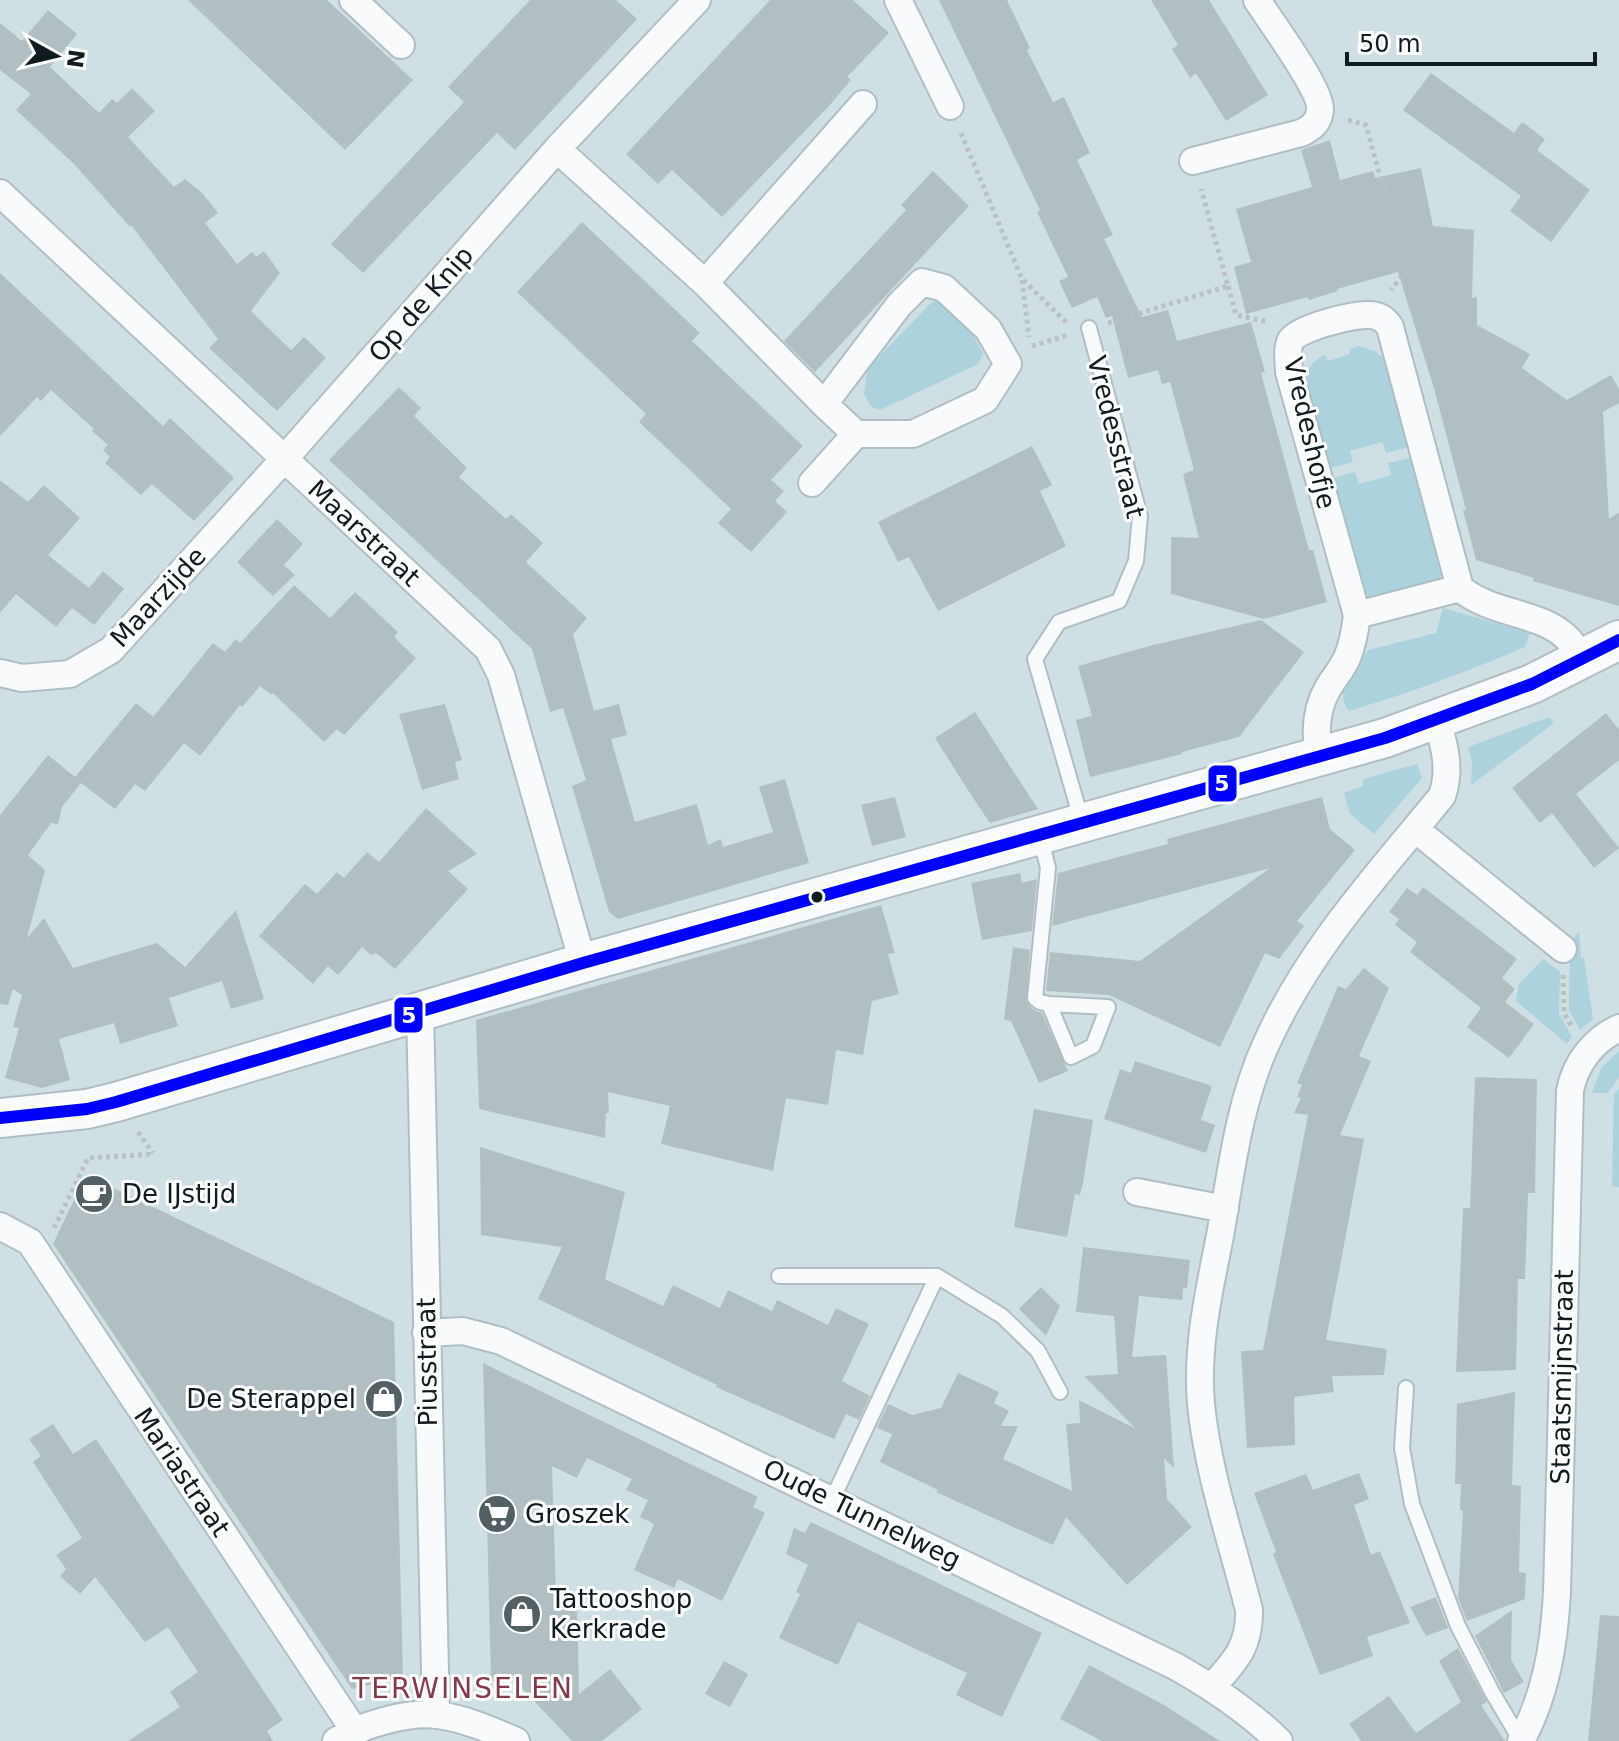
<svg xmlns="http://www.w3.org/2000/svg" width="1619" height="1741" viewBox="0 0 1619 1741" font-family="'DejaVu Sans',sans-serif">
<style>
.green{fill:#acd2dd}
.building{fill:#b1bfc3}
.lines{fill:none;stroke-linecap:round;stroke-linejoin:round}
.lane-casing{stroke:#b0bec2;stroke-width:18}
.street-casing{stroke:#b0bec2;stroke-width:30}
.secondary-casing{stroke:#b0bec2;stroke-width:42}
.path{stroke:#bbc0c2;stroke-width:5;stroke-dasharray:4 4;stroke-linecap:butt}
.lane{stroke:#f8fafb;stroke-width:14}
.street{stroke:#f8fafb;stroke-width:26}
.secondary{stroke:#f8fafb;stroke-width:38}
.bus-1-casing{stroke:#fff;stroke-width:18}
.bus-1{stroke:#00f;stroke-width:12}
.bus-dot{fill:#0f1b1e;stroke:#fff;stroke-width:3}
.labels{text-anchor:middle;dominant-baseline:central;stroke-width:6;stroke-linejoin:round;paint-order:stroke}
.street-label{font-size:26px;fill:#0f1b1e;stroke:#fff}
.poi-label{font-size:26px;fill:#0f1b1e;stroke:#fff;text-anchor:start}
.neighbourhood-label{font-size:28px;letter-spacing:2px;fill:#823a4b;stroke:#fff}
.line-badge{stroke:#fff;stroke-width:3}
.badge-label{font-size:22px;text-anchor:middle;font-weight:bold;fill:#fff}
</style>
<rect width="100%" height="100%" fill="#cfe0e5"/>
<!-- green -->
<path class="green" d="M943 301 966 320 983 354 978 364 880 410 870 406 864 393 868 368 932 302Z
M1359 346 1375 351 1385 360 1410 447 1386 453 1382 442 1350 451 1353 462 1327 469 1305 379C1308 368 1314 359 1325 355L1328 361 1350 354V349Z
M1413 457 1444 570 1443 577 1437 581 1368 598 1365 596 1330 479 1355 472 1359 484 1391 475 1388 463Z
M1443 608 1530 633 1525 647C1467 672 1409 693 1349 711 1332 691 1355 668 1368 650L1436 633Z
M1549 717 1554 723 1471 785 1472 763 1468 747Z
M1417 764 1422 778 1374 834 1350 814 1344 793 1363 786V779Z
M1579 931 1581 958H1584L1593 1019 1580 1030 1569 1010 1570 944Z
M1543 959 1560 972 1559 1014 1572 1037 1567 1044 1516 1001 1519 984Z
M1619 1051V1077L1608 1093H1592L1601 1068Z
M1619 1088V1187H1612L1614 1094Z"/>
<!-- building -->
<path class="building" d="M188 0H327L413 80 345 150Z
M530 0H616L637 19 515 150 497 133 363 273 331 244 464 102 448 87Z
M770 0H853L889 33 847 77 851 80 829 106 722 217 672 170 658 184 626 154Z
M939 0H1007L1030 48 1027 50 1053 102 1064 97 1090 153 1077 160 1113 235 1104 239 1142 317 1168 310 1177 341 1251 322 1265 372 1261 373 1309 550H1313L1327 602 1264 619 1171 594V537L1199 538 1183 474 1194 470 1170 382 1162 384 1158 370 1128 378 1112 316 1106 318 1097 297 1072 308 1059 281 1068 277 1037 212 1040 210Z
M1151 0H1209L1268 95 1226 121 1196 73 1190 78 1172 49 1178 45Z
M48 10 77 34 50 67 99 113 112 99 117 103 132 88 155 111 128 137 174 187 185 179 203 194 218 213 205 223 237 264 252 252 256 257 264 251 280 273 251 311 291 350 304 337 326 358 277 411 209 348 218 339 131 225 130 227 74 164 16 110 31 94 0 70V23L22 41Z
M1431 73 1514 133 1522 122 1545 139 1537 150 1590 190 1551 242 1510 211 1521 196 1403 110Z
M1330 140 1340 180 1373 171 1375 178 1421 168 1433 226 1474 230 1472 298 1477 297V325L1530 354 1522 368 1567 400 1611 375 1619 389V403L1603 412 1609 519 1619 512V606L1533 581 1534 578 1476 560 1463 510H1466L1435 392 1398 272 1337 289 1338 291 1309 300 1308 297 1246 314 1234 267 1251 262 1236 209 1312 187 1301 150Z
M933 171 969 206 815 372 784 341 906 210 901 205Z
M582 222 700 333 692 341 803 446 771 480 784 491 775 501 787 512 751 552 718 523 731 509 639 422 646 414 517 292Z
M0 273 163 426 170 418 234 478 194 521 152 484 141 495 105 463 110 457 103 450 108 445 92 431 94 429 51 390 41 401 37 397 0 436Z
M399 387 421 408 414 416 467 468 459 477 506 519 511 514 543 543 526 562 587 618 573 634 594 711 619 704 627 735 611 739 635 822 697 804 708 845 721 839 723 847 773 832 759 787 785 779 809 863 618 919 609 912 572 786 586 780 563 708 550 712 532 649 329 460Z
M1032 446 1052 485 1040 491 1066 546 938 611 909 557 898 562 878 522Z
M0 480 28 502 44 485 80 518 48 555 89 588 103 571 124 589 94 625 72 608 56 627 16 594 0 613Z
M277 519 303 544 284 565 295 575 273 596 237 562Z
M294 585 330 618 355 592 398 632 394 637 416 658 344 735 337 729 324 742 273 693 272 695 260 686 242 707 240 705 200 756 184 743 145 791 135 784 115 809 81 783 62 807 58 824 51 823 28 855 45 870 27 938 44 918 73 968 157 943 185 967 236 910 264 999 231 1009 222 981 169 998 178 1026 120 1044 114 1023 59 1039 70 1080 42 1088 5 1078 19 1028 13 1027 22 995 13 989 8 1005 0 1004V815L48 755 75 777 136 703 153 717 213 643 225 652 236 639 240 643Z
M1261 620 1304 652 1239 737 1182 752V754L1090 777 1076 720 1092 716 1078 666 1153 645Z
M445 704 462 760 455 762 459 779 422 790 399 714Z
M975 712 1006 760 1038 809 990 823 973 798 935 738Z
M1606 713 1619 730V760L1576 794 1619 848 1594 868 1552 813 1540 823 1512 788Z
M895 797 906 837 872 846 861 805Z
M1322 797 1330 829 1355 850 1297 921 1304 926 1279 959 1265 953 1220 1047 1109 995 1046 991 1050 952 1140 961 1270 868 1052 926 1058 873 1168 844 1167 839Z
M426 808 477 854 448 871 468 889 395 969 376 953 371 955 362 947 338 975 328 966 313 984 259 936 305 884 317 894 337 872 344 878 367 852 379 862Z
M1020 873 1022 883 1037 879 1032 931 982 940 971 883Z
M1423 887 1517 959 1502 978 1515 989 1505 1002 1534 1024 1509 1058 1467 1027 1481 1008 1410 952 1417 942 1395 925 1399 919 1389 912 1407 888 1417 895Z
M881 905 895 953 888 954 899 994 872 1001 863 1055 836 1050 828 1105 786 1098 773 1171 661 1144 670 1106 608 1092 609 1113H606L605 1138 479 1109 476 1020Z
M1013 947 1030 950 1026 1001 1034 1010 1042 1013 1068 1071 1039 1083 1011 1021 1004 1020Z
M1364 968 1389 988 1359 1056 1371 1061 1340 1135 1364 1139 1326 1340 1387 1349 1384 1375 1332 1376 1334 1392 1294 1397 1295 1445 1247 1448 1241 1351 1263 1350 1308 1115 1294 1113 1301 1098 1297 1097 1302 1085 1297 1083 1338 986 1346 989Z
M1135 1061 1212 1086 1201 1120 1215 1125 1206 1153 1104 1119 1120 1069 1131 1073Z
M1475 1077 1537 1079 1535 1193H1528L1525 1279H1518L1516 1370 1456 1372 1463 1208H1470Z
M1034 1109 1093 1120 1083 1183 1080 1195 1075 1194 1067 1237 1014 1227Z
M480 1147 625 1192 605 1279 663 1306 673 1285 720 1308 728 1290 772 1311 777 1300 828 1325 836 1308 869 1324 842 1381 870 1396 859 1420 846 1414 834 1439 716 1387 717 1385 538 1299 562 1247 481 1235Z
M86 1175 394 1322 403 1677 352 1689 53 1244Z
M1083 1247 1190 1260 1187 1288H1183L1182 1300 1139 1296 1132 1357 1166 1355 1174 1468 1164 1458 1167 1499 1192 1527 1127 1585 1066 1517 1053 1545 936 1492 938 1490 880 1462 892 1434 877 1428 888 1404 912 1415 941 1408 958 1373 999 1392 994 1403 1009 1411 1001 1426H1018L1003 1459 1072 1491 1066 1424 1080 1423 1079 1400 1136 1429 1084 1376 1118 1374 1114 1316 1076 1312Z
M1041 1287 1060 1306 1046 1336 1019 1309Z
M483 1363 758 1497 753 1507 765 1513 722 1601 678 1579 674 1588 634 1570 654 1524 640 1517 648 1500 626 1490 632 1479 587 1458 577 1478 552 1466 556 1597 577 1598 579 1694 610 1669 642 1709 602 1741H572L515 1681H491Z
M1515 1392 1512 1485 1521 1486 1519 1572 1526 1573 1525 1599 1467 1621 1458 1598 1463 1511 1460 1510 1461 1484H1455L1457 1404Z
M53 1424 73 1454 96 1439 283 1720 267 1731 273 1741H128L180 1707 170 1692 198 1672 168 1627 145 1642 95 1577 80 1594 60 1576 66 1569 56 1555 82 1538 33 1462 41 1456 29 1439Z
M1359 1473 1369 1499 1354 1505 1371 1555 1380 1551 1410 1623 1367 1637 1373 1656 1320 1675 1273 1554 1276 1552 1254 1493 1306 1474 1313 1490Z
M811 1522 1042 1633 1002 1717 956 1695 967 1673 858 1622 838 1665 779 1638 800 1594 796 1592 808 1565 786 1554 794 1528 805 1533Z
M1436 1597 1448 1628 1426 1636 1410 1607Z
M1512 1610 1511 1660 1524 1682 1504 1693 1475 1636Z
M1600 1615 1619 1616V1741H1588Z
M1458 1648 1487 1702 1481 1705 1505 1741H1361L1349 1724 1389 1696 1416 1733 1461 1702 1439 1661Z
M724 1661 748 1674 730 1707 705 1694Z
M1089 1665 1164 1705 1220 1741H1102L1060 1719Z"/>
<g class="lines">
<defs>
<path id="lane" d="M1082 822 1035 659 1059 622 1119 601 1136 561 1140 516 1089 328
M1040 836 1048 868 1035 998 1040 1002 1049 1004 1108 1007 1093 1046 1071 1057 1049 1004
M779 1276H937L1002 1316 1038 1351 1060 1392
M1406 1388 1402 1448 1412 1504 1458 1626 1492 1692 1521 1741
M832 1500 937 1276"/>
<path id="street" d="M353 0 401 45
M898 0 950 106
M557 149 705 283 824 404 856 434H913L985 400 1008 364 988 329 944 288 922 282 899 305 824 404
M1193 161 1301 133C1311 128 1319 123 1320 110 1322 90 1270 21 1257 0
M0 193 488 649 501 675 583 963
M705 283 863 104
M812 483 856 434
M1357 615 1460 588
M0 673 22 678 70 674 111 650 285 458 557 149 697 0
M1319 757C1315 734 1315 711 1327 690 1333 679 1342 669 1347 658 1353 644 1355 631 1357 615L1289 372C1289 362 1286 349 1291 340 1298 328 1354 314 1369 315 1378 315 1385 319 1390 327L1460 588C1491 615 1540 611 1567 638 1573 644 1578 652 1582 658
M1415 829 1563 949
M420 1010 436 1715
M1137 1192 1225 1209
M0 1226 30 1242 354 1730
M426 1333 463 1331 501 1341 1175 1666C1212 1687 1247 1710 1279 1741
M1212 1687C1235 1661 1250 1647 1249 1610 1232 1542 1208 1474 1201 1404 1196 1347 1209 1291 1220 1236 1231 1172 1239 1102 1267 1042 1309 949 1378 874 1442 796 1451 770 1445 747 1437 721
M336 1741C361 1725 408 1711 438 1715 466 1719 491 1730 516 1741
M1521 1741C1546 1694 1554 1646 1557 1593L1570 1091C1575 1064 1593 1040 1619 1028"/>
<path id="secondary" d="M0 1118 87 1109 116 1102 583 963 1385 738 1532 684 1619 640"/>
</defs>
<!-- lane casing -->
<use href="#lane" class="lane-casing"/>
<!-- street casing -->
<use href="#street" class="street-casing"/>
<!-- secondary casing -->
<use href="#secondary" class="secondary-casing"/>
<!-- path -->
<path class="path" d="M1348 120 1366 125 1406 271 1391 290
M961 133 1022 279 1067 323
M1022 280 1029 337
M1228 286 1236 315 1268 322
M1108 323 1228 286 1201 189
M1032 346 1068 335
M1563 975 1564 1013 1572 1027
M138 1132 153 1153
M54 1228 88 1158 153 1154"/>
<!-- lane -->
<use href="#lane" class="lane"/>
<!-- street -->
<use href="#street" class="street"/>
<!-- secondary -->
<use href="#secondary" class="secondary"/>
<defs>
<path id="bus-1" d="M0 1118 87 1109 116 1102 583 963 1385 738 1532 684 1619 640"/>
</defs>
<!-- bus-1 casing -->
<use href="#bus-1" class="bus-1-casing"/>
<!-- bus-1 -->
<use href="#bus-1" class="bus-1"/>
</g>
<!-- icons -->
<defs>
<symbol id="cafe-disc" viewBox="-11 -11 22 22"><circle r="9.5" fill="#526064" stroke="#fff"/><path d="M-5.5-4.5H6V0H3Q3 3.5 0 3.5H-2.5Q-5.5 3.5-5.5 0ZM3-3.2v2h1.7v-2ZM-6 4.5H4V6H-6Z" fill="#fff"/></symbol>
<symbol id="shop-disc" viewBox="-11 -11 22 22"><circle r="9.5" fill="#526064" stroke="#fff"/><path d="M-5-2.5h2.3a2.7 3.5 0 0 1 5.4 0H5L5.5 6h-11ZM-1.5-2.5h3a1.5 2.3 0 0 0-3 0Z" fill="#fff"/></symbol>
<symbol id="supermarket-disc" viewBox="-11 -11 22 22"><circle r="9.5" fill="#526064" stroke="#fff"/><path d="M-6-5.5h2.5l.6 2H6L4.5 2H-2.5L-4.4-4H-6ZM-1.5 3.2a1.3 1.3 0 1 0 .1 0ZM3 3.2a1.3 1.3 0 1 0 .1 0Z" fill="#fff"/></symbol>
</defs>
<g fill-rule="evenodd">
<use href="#cafe-disc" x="72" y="1172" width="44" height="44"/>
<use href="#shop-disc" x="362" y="1377" width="44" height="44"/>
<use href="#supermarket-disc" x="475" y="1492" width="44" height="44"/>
<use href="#shop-disc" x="500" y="1592" width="44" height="44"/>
</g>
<!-- markers -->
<circle class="bus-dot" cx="817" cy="897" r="7"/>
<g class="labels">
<!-- street labels -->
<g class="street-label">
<text transform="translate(421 304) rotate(-49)">Op de Knip</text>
<text transform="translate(1310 433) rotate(77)">Vredeshofje</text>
<text transform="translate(1116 437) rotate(76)">Vredesstraat</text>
<text transform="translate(364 533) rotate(43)">Maarstraat</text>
<text transform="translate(158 597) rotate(-47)">Maarzijde</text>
<text transform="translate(427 1362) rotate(-91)">Piusstraat</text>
<text transform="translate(1562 1377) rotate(-89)">Staatsmijnstraat</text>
<text transform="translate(182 1472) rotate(56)">Mariastraat</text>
<text transform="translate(862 1514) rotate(26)">Oude Tunnelweg</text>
</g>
<!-- poi labels -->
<g class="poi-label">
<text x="122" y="1194">De IJstijd</text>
<text x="356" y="1399" text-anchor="end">De Sterappel</text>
<text x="525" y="1514">Groszek</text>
<text x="550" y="1599">Tattooshop<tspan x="550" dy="30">Kerkrade</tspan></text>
</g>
<!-- neighbourhood labels -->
<g class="neighbourhood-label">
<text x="463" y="1688">TERWINSELEN</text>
</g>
</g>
<g class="line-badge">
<rect x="1207" y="764" width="31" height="39" rx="8" fill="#00f"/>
<rect x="393" y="996" width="31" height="38" rx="8" fill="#00f"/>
</g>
<g class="badge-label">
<text x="1222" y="791">5</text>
<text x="409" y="1023">5</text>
</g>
<!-- north arrow -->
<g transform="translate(56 56) rotate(98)" stroke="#ffffff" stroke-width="6" paint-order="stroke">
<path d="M0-6L14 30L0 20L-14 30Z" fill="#0f1b1e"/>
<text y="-12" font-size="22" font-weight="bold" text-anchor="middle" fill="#0f1b1e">N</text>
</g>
<!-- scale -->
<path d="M1347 52v12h248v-12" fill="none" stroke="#0f1b1e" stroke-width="4"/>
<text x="1359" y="52" font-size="24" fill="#0f1b1e" stroke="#ffffff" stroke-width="6" paint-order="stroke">50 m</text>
</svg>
